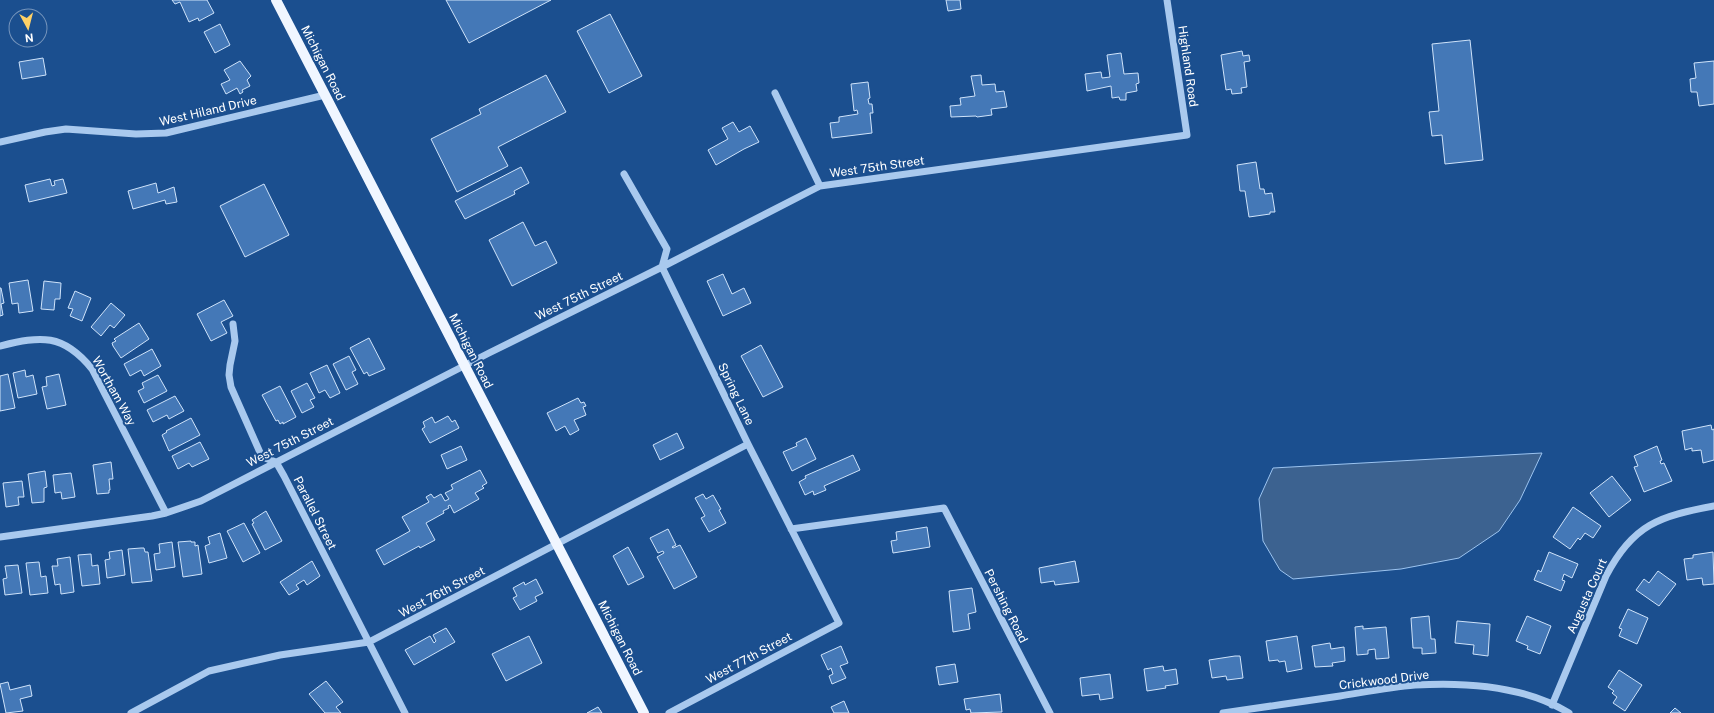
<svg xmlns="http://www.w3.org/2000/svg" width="1714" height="713" viewBox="0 0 1714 713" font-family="'Public Sans',sans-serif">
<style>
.water{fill:#3c6290;stroke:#9cc4f0}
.building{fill:#4478b7;stroke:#cfe3fa}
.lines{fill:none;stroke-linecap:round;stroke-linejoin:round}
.minor{stroke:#a9c9ee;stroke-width:7}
.major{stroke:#f0f6ff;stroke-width:10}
.labels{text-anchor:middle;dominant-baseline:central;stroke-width:4;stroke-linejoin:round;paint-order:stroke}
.street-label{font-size:12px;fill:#fff;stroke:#1b4f8f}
</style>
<rect width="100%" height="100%" fill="#1b4f8f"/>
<!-- water -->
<path class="water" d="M1542 453 1520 500 1499 531 1459 558 1401 569 1293 579 1280 570 1263 541 1259 499 1273 468Z"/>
<!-- building -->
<path class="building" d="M172 0H207L214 13 199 21 198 18 189 22 180 2 175 4Z
M446 0H551L469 43Z
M946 0H960L961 9 948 11Z
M610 14 642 76 609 93 577 31Z
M220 24 230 45 215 53 204 32Z
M1470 40 1483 160 1445 164 1442 135 1432 136 1429 112 1439 111 1432 44Z
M1242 51 1243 56 1249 55 1250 61 1244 62 1247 87 1241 88 1242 93 1232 94 1231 89 1226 90 1221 55Z
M1121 53 1124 74 1138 73 1139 83 1136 84 1137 91 1126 93V100H1120L1119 97 1112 98 1111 86 1087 91 1085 74 1101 72 1102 78 1110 77 1107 55Z
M43 58 46 75 22 79 19 62Z
M240 61 251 76 247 80 250 86 242 90 243 92 240 94 237 88 226 94 221 84 230 80 224 70Z
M1714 61V104L1699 106 1697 92H1691L1690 79 1696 78 1694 63Z
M546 75 566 112 498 147 508 166 457 192 431 139 481 114 479 109Z
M981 75 982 85 995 84 996 92 1004 91 1007 107 991 109 992 115 977 117 976 116 951 117 950 106 961 105 960 98 975 96 971 76Z
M868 82 870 98 868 99 869 104H872L873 113H870L872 133 832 138 830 123 839 122V117L858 114 857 110 854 111 851 84Z
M733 122 739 132 750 126 759 142 744 149 716 165 708 150 728 139 722 128Z
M1256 162 1260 189H1264L1265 194 1272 193 1275 212H1270V214L1249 217 1245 191H1240L1237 165Z
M521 167 529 183 514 191 515 194 465 219 455 201Z
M50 179 52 186 55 185 54 181 63 179 67 193 29 202 25 185Z
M156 183 158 193 174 187 177 202 166 204 165 200 133 209 128 191Z
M264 184 289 235 245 257 220 206Z
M523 222 535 246 546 241 557 263 512 286 489 240Z
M723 274 732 294 744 288 751 303 723 316 707 281Z
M28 280 33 311 19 313 18 303 12 304 9 283Z
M44 281 61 283 60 299H55L54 310 41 309Z
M0 288H1L4 303 1 304 3 315 0 316Z
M75 291 91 298 82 321 70 316 73 309 68 308Z
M224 300 233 316 221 322 227 333 211 341 197 314Z
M111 303 125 315 114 328 110 325 101 336 91 327Z
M139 323 149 339 121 358 113 346 112 343 116 341 114 339Z
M369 338 385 369 369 376 367 372 364 374 350 348Z
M761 345 783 387 763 397 741 356Z
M152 349 161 366 144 376 141 370 130 376 124 364Z
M349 356 356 370 352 372 358 384 346 390 333 364Z
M327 365 340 393 330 398 325 390 319 393 310 373Z
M25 370 26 377 33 375 37 394 18 398 13 373Z
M8 374 15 408 0 411V376Z
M59 374 66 405 47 409 42 387 47 386 46 377Z
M158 375 167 391 144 403 138 391 144 388 142 383Z
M307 383 315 398 310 400 314 407 302 413 291 391Z
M280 386 296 417 283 424V422L280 424 278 420 276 421 262 395Z
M175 396 184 411 169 419 167 415 153 422 147 410Z
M578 398 581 403 584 402 586 406 583 407 586 415 574 420 579 430 570 435 565 426 556 431 547 413Z
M448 416 452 422 455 420 459 428 430 443 422 429 425 427 423 422 432 417 435 423Z
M191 418 200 435 169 451 162 435 167 432 166 431Z
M1711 425 1712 430 1714 429V460L1703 463 1701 450 1692 451V448L1685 450 1682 431Z
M677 433 684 448 660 460 653 445Z
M806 438 816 459 792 471 783 452 797 446 796 443Z
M200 442 209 459 192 467 189 463 178 469 172 456Z
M461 446 467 460 447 469 441 455Z
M1657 446 1662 460 1660 461 1661 464 1664 463 1672 481 1644 492 1634 467 1638 466 1634 456Z
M853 455 860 470 824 486 826 490 814 495 813 491 805 495 799 482 806 478 805 476Z
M111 462 113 479H109L110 490H109V493L97 494 93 465Z
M480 470 487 483 482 486 484 488 475 493 479 499 454 513 450 505 448 506 449 508 443 511 444 513 426 523 435 540 420 548 419 546 384 565 376 550 410 531 402 517 429 502 426 497 431 494 434 498 441 494 445 501 449 499 445 493 453 489 451 485Z
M45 471 47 487 44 488V502L32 503 28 474Z
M71 473 75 497 62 499 61 492 55 493 53 475Z
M1612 476 1631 500 1609 517 1590 493Z
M22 481 24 497H18L19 505 6 507 3 483Z
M703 494 706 499 713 495 721 509 719 510 726 523 709 532 701 518 705 516 695 498Z
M1573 507 1601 526 1593 538 1585 533 1580 540 1578 538 1570 549 1553 537Z
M266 511 282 541 265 550 252 524 254 523 252 520Z
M244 523 260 553 243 562 227 531Z
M927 527 930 547 893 553 891 541 897 540 896 532Z
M668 529 676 545 672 547 673 548 680 545 697 577 674 589 657 557 664 553 663 551 658 553 650 538Z
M220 533 227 558 209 563 205 546 210 544 208 537Z
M191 541V542H195V546L198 545 202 574 183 577 178 542Z
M172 542 175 567 156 570 154 554 160 553 159 544Z
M628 547 644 577 628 585 613 556Z
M141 548H144L145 552H148L152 581 132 583 128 549Z
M122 550 125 575 107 578 105 560 110 559 109 552Z
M1549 552 1578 564 1572 578 1564 574 1562 580 1565 581 1561 591 1534 580 1538 570 1541 572Z
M1713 552 1714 584 1703 585 1702 578 1687 580 1684 559 1693 558V555Z
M91 554 92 566 98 565 100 584 82 586 78 555Z
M70 557 74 592 61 594 60 584 55 585 52 566H58L57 559Z
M312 561 320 576 307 585 304 580 296 585 299 589 289 595 280 582Z
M1075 561 1079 582 1055 585 1054 581 1041 583 1039 568Z
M39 562 41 577 46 576 48 593 30 595 26 563Z
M18 565 22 593 5 595 3 579 7 578 5 566Z
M1658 571 1676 584 1659 606 1636 590 1644 579 1649 583Z
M536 579 543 593 535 597 537 601 520 610 513 598 517 596 513 588 524 582 525 585Z
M972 588 976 612 968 614 970 629 953 632 949 591Z
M1628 609 1648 618 1637 644 1619 636 1622 629 1619 628Z
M1429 616 1431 639H1435L1436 653 1422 654V648H1413L1411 618Z
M1527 616 1551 626 1540 654 1527 649 1528 646 1516 641Z
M1457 621 1490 624 1488 656 1473 654 1474 645 1455 643Z
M1363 626V629L1386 627 1389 658 1376 659 1375 649 1368 650V654L1357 655 1355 627Z
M446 628 455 642 414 665 405 650 430 636 434 643 436 641 433 635Z
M529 636 542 663 506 681 492 654Z
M1297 636 1302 669 1287 672 1285 661 1279 662 1278 660 1269 661 1266 641Z
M1330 643 1331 649 1344 647 1345 661 1332 663 1333 666 1315 667 1312 646Z
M841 646 848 663 840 666 846 678 832 684 829 676 833 674 831 668 828 670 821 655Z
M1235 656H1240L1243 678 1227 680 1226 676 1212 678 1209 660Z
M955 664 958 682 939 685 936 667Z
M1163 666 1164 671 1176 669 1178 684 1165 686 1166 688 1147 691 1144 669Z
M1619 670 1642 685 1625 711 1613 703 1617 697 1612 693 1614 691 1608 687Z
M1110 674 1113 698 1100 700 1099 694 1082 696 1080 678Z
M326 681 343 702 336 707 341 713H325L309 694Z
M8 682 10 690 30 685 32 696 20 699 23 711 6 713 0 684Z
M1000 694 1002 712 971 713 970 709 966 710 964 699Z
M844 701 849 713H834L831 707Z
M598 707 602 713H587Z
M1675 708 1681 713H1670Z"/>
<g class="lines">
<!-- minor -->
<path class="minor" d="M775 93 820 186
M0 142 45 132 66 129 136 134 166 133 325 95
M624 174 667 249 662 267 748 444 839 623 669 713
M233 324 235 341 230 365 229 375 231 387 262 457 276 462 284 476 405 713
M0 346C41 336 63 333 92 369L166 513
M791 529 944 508 1050 713
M0 537 152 516 166 513 201 501 489 353 662 267 820 186 1187 135 1167 0
M1552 705 1606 576C1633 524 1660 516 1714 506
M131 713 209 671 280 655 369 642 748 444
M1223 713C1262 707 1301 702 1340 696 1365 692 1390 687 1415 685 1466 682 1525 686 1569 713"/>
<!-- major -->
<path class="major" d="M276 0 644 713"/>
</g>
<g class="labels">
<!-- street labels -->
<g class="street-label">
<text transform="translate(323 63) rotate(63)">Michigan Road</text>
<text transform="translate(1188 66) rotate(82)">Highland Road</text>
<text transform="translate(208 111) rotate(-13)">West Hiland Drive</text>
<text transform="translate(877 167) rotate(-8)">West 75th Street</text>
<text transform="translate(579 296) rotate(-26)">West 75th Street</text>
<text transform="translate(471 351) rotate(63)">Michigan Road</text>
<text transform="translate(114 391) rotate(61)">Wortham Way</text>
<text transform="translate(736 394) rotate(64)">Spring Lane</text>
<text transform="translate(290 442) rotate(-27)">West 75th Street</text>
<text transform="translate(315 513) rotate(63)">Parallel Street</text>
<text transform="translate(442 592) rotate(-28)">West 76th Street</text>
<text transform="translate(1587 596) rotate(-66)">Augusta Court</text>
<text transform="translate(1006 606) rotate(63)">Pershing Road</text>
<text transform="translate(620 638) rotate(63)">Michigan Road</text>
<text transform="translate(749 658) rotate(-28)">West 77th Street</text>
<text transform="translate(1384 680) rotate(-7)">Crickwood Drive</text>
</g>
</g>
<!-- north arrow -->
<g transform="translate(28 28) rotate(173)"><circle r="19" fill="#1b4f8f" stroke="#7695bc"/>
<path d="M0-3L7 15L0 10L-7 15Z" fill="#ffd166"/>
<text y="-6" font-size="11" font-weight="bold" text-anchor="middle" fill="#ffffff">N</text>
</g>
</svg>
